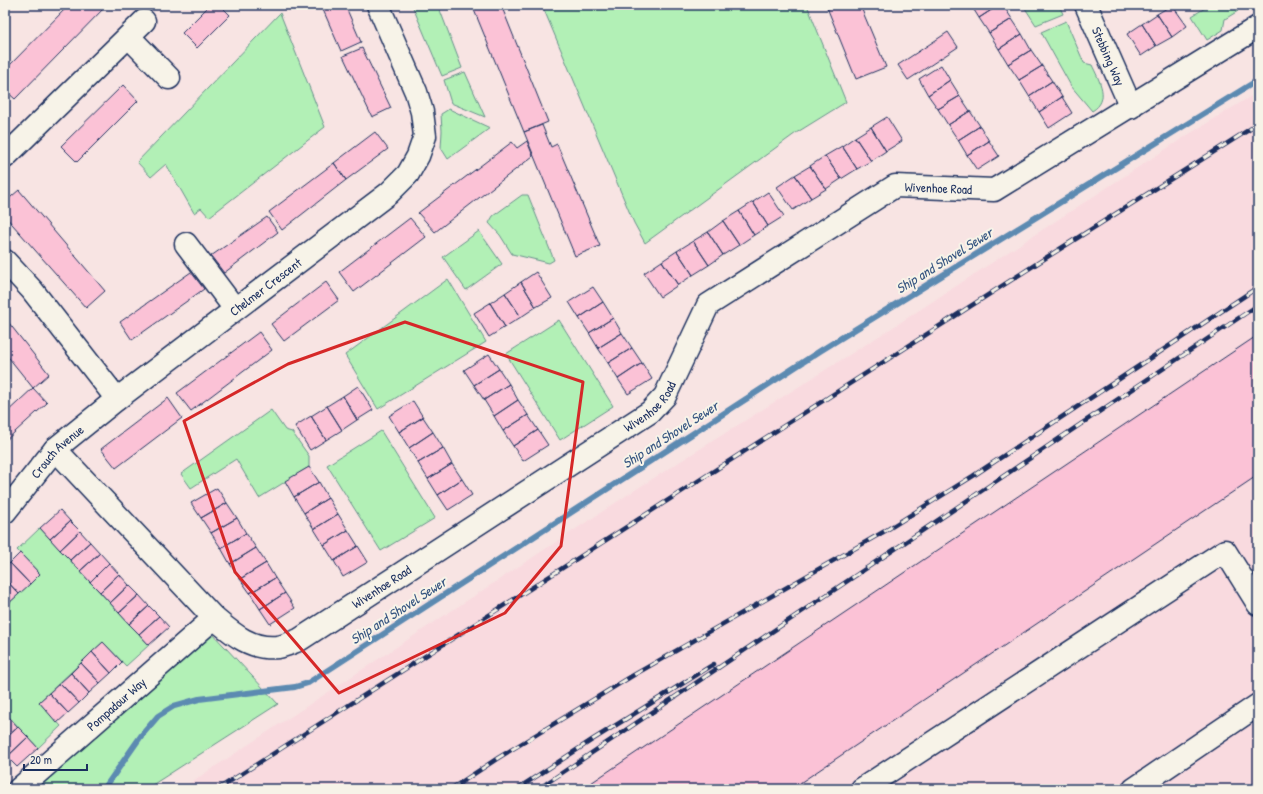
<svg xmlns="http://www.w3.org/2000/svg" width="1263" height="794" viewBox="0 0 1263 794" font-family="'Patrick Hand',sans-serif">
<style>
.built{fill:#f9dadf}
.green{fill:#b2f0b6;stroke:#66908a}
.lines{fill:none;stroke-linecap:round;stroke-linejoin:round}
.stream{stroke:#5c8ab1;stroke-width:6}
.building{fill:#fbc2d6;stroke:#1b2f5e}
.minor-casing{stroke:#1b2f5e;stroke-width:25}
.minor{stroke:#f7f3e8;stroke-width:22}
.rail-casing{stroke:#1b2f5e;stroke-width:4.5}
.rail{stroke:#f7f3e8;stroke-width:3;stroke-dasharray:9;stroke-linecap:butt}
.marked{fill:none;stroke:#d62828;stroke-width:3;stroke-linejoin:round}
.labels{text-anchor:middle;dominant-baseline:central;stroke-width:4;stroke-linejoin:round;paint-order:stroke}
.street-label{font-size:13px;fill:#1b2f5e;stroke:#f7f3e8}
.water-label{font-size:14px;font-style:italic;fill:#365581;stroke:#f7f3e8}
</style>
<rect width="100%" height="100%" fill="#f8e4e3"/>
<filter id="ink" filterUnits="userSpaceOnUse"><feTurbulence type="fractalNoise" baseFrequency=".025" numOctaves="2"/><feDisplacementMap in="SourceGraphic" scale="8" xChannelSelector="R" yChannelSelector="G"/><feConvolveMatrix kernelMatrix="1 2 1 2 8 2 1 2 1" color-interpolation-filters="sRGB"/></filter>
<g filter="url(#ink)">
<!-- built -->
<path class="built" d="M1258 92V789H181L635 490 895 326 1186 136Z"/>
<!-- green -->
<path class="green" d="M412 5H438L462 68 442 76Z
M542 5H807L846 102 796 133 645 243 634 223Z
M1023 5H1059L1063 14 1036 25Z
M1210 5H1234L1238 11 1225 19 1223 30 1207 40 1192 16Z
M280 13 325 127 209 217 201 208 194 213 166 164 151 177 137 162Z
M1066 21 1084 63 1092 65C1099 80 1111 100 1092 111L1071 86 1041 32Z
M465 72 485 117 451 103 444 80Z
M449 109 490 128 448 159 441 148 442 131 441 114Z
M522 195H528L554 260 549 263 512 254 500 235 489 223 493 216Z
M479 231 502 264 466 290 443 257Z
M448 279 486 342 378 409 345 355Z
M559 320 613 406 560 440 506 354Z
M271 410 285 430 292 432 309 456V467L259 498 236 459 191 488 181 474Z
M381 431 435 518 381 551 327 465Z
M40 528 149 645 126 666 103 642 39 702 61 726 38 748 5 713V607L40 574 17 550Z
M211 632 278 704 146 789H37Z"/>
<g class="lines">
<!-- stream -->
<path class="stream" d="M104 789 141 736 158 716 174 706 199 699 295 687 308 683 820 351 1258 80"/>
</g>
<!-- building -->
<path class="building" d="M69 5H107L15 99 5 90V70Z
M210 5H220L230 15 197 48 182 33Z
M321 5H345L361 42 341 51Z
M472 5H501L548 122 524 132Z
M826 5H860L886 67 856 79Z
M971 5H999L979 18Z
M999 5H1003L1012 19 989 33 979 18Z
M1172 5 1187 26 1172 37 1157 14Z
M1157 14 1172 37 1156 46 1142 24Z
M1012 19 1022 34 999 49 989 33Z
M1142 24 1156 46 1141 56 1127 34Z
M948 32 958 47 908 80 898 65Z
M1022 34 1031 50 1008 64 999 49Z
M362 48 391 108 372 117 343 56Z
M1031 50 1042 66 1019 80 1008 64Z
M941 65 950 80 928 95 919 79Z
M1042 66 1052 81 1029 96 1019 80Z
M950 80 960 96 938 109 928 95Z
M1052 81 1062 97 1039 112 1029 96Z
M123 85 138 101 77 162 61 146Z
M960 96 970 111 948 125 938 109Z
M1062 97 1072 113 1049 128 1039 112Z
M970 111 980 126 958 140 948 125Z
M887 117 902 141 886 151 871 127Z
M542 125 551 147 557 144 600 246 575 256 524 132Z
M980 126 989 141 967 155 958 140Z
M871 127 886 151 871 161 855 137Z
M375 132 388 149 346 180 334 163Z
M855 137 871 161 857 169 842 146Z
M527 141 533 156 435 232 418 213 512 142 517 148Z
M989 141 999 156 977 170 967 155Z
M842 146 857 169 841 179 825 156Z
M825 156 841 179 826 189 810 166Z
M334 163 346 180 282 230 269 212Z
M810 166 826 189 811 198 795 175Z
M795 175 811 198 793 210 777 187Z
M19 190 105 291 86 308 5 216V202Z
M768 192 784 216 768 226 753 202Z
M753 202 768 226 754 235 739 211Z
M739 211 754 235 739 245 723 221Z
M267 217 278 232 224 273 211 256Z
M410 218 426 237 354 292 339 272Z
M723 221 739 245 723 255 708 232Z
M708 232 723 255 709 265 693 241Z
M693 241 709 265 693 275 677 251Z
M677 251 693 275 678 285 662 261Z
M662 261 678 285 660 297 644 273Z
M191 272 204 289 132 340 120 322Z
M536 272 552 298 536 307 521 282Z
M326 282 339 300 284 341 271 324Z
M521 282 536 307 521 317 505 293Z
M593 287 603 302 579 318 569 302Z
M505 293 521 317 505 327 490 303Z
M603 302 613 318 589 333 579 318Z
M490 303 505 327 489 337 474 313Z
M5 318 49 374 33 388 5 353Z
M613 318 622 333 598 348 589 333Z
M259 332 272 350 191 411 177 393Z
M622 333 632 348 608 363 598 348Z
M1258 335V475L791 789H582Z
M632 348 642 363 618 379 608 363Z
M489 354 499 369 474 385 464 370Z
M642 363 652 379 628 394 618 379Z
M499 369 509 384 484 400 474 385Z
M509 384 518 400 494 416 484 400Z
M358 386 373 410 357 420 343 396Z
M33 388 47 403 5 441V414Z
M343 396 357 420 342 430 327 406Z
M168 398 182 418 116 468 101 449Z
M518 400 528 415 503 431 494 416Z
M413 401 423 417 399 432 389 416Z
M327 406 342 430 326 440 311 416Z
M528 415 538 430 513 446 503 431Z
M311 416 326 440 310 450 295 426Z
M423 417 433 432 409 448 399 432Z
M538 430 548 445 523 461 513 446Z
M433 432 443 448 418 463 409 448Z
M443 448 452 464 428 479 418 463Z
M452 464 462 479 438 495 428 479Z
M309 467 319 482 294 497 285 481Z
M462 479 472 495 448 510 438 495Z
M319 482 328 498 304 513 294 497Z
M217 488 227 503 201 518 191 503Z
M328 498 338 514 314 529 304 513Z
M227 503 237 518 211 533 201 518Z
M60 510 70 521 50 539 40 528Z
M338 514 348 530 324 545 314 529Z
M237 518 246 533 221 548 211 533Z
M70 521 80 531 60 550 50 539Z
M348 530 358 546 334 561 324 545Z
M80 531 90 542 70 560 60 550Z
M246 533 256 548 230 564 221 548Z
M90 542 100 553 80 571 70 560Z
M358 546 368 562 343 577 334 561Z
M256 548 266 563 240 579 230 564Z
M20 553 40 574 30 584 10 563Z
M100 553 109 563 90 582 80 571Z
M10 563 30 584 19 594 5 579V567Z
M109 563 119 574 100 592 90 582Z
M266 563 275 578 250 593 240 579Z
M119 574 129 585 110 603 100 592Z
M275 578 285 593 260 609 250 593Z
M5 579 19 594 8 604 5 601Z
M129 585 139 595 119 613 110 603Z
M285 593 295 608 270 624 260 609Z
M139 595 149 606 129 624 119 613Z
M149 606 159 616 139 634 129 624Z
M159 616 169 627 149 645 139 634Z
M103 642 122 662 111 673 92 652Z
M92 652 111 673 100 683 81 663Z
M81 663 100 683 89 693 71 673Z
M71 673 89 693 79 703 60 683Z
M60 683 79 703 68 713 49 693Z
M49 693 68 713 57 723 39 702Z
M8 716 18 727 5 739V719Z
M18 727 28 737 7 757 5 755V739Z
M28 737 38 748 17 767 7 757Z"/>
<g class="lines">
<defs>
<g id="minor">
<path id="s1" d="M1086 5 1131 107"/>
<path d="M129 37 169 78"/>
<path d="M5 157 144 21"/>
<path d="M186 244 235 309"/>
<path id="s2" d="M5 261 32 290 117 399 389 193 408 174 418 156 425 136 422 112 416 92 378 5"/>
<path id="s3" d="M55 449 214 618C233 634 251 650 278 647 285 646 293 642 299 640L650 412 665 396 708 305 895 186 994 190 1258 27"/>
<path id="s4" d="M5 512 55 449 117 399"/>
<path id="s5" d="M19 789 214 618"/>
<path d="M862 789 1225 551 1258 604"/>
<path d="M1134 789 1258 705"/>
</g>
</defs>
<!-- minor casing -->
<use href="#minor" class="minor-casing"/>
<!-- minor -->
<use href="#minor" class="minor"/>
<defs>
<path id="rail" d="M218 789 1044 259 1258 124
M451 789 498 758 632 676 885 531 973 476 1258 287
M517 789 592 740 714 664
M538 789 1258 305"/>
</defs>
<!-- rail casing -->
<use href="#rail" class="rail-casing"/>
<!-- rail -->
<use href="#rail" class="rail"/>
</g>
</g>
<!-- marked area -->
<path class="marked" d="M405 322 583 382 561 546 505 613 339 693 235 572 184 421 288 364Z"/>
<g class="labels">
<!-- street labels -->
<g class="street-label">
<text stroke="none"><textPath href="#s1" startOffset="56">Stebbing Way</textPath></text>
<text stroke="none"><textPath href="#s3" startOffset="1133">Wivenhoe Road</textPath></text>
<text stroke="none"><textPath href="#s2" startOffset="364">Chelmer Crescent</textPath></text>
<text stroke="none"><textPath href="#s3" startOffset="749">Wivenhoe Road</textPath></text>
<text stroke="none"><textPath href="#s4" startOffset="80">Crouch Avenue</textPath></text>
<text stroke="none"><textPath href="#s3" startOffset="425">Wivenhoe Road</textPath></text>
<text stroke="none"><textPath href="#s5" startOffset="129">Pompadour Way</textPath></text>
</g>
<!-- water labels -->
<g class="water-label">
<text transform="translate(944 260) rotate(-32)">Ship and Shovel Sewer</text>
<text transform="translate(670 434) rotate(-33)">Ship and Shovel Sewer</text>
<text transform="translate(398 610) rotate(-33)">Ship and Shovel Sewer</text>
</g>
</g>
<!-- margin -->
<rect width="1263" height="794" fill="none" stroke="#f7f3e8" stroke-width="20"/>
<rect x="10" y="10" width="1243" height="774" fill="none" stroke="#1b2f5e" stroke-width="1.5" filter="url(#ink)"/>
<!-- scale -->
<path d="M24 764v6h63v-6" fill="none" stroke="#1b2f5e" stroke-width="2"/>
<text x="30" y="764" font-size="12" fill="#1b2f5e" stroke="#f7f3e8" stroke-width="3" paint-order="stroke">20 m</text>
</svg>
